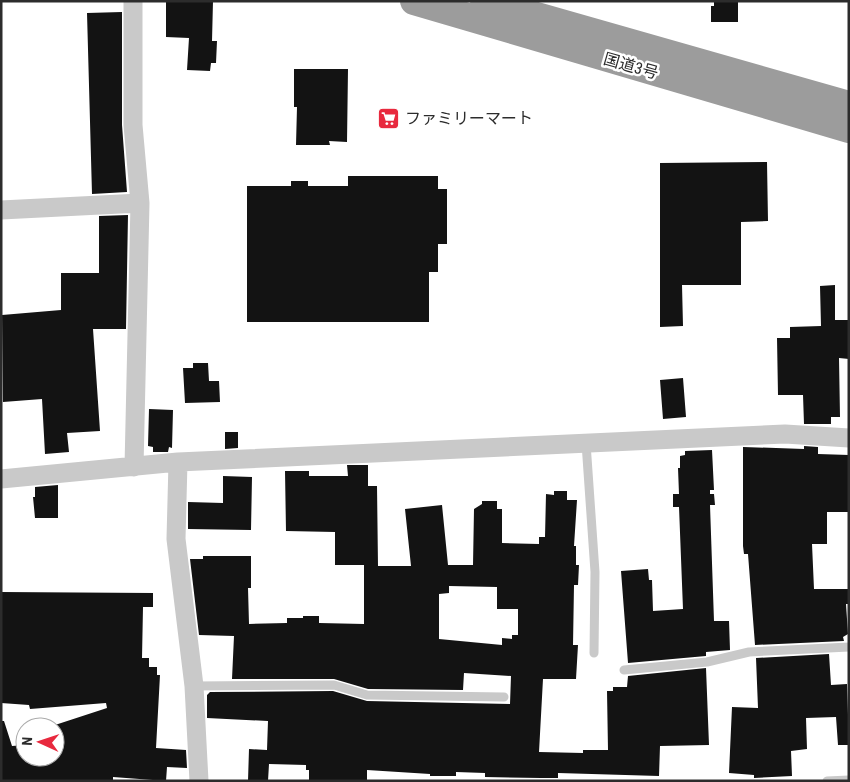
<svg xmlns="http://www.w3.org/2000/svg" width="850" height="782" viewBox="0 0 850 782" font-family="'Roboto Condensed','Noto Sans JP',sans-serif">
<style>
.building{fill:#131313;fill-rule:evenodd}
.lines{fill:none;stroke-linecap:round;stroke-linejoin:round}
.service{stroke:#c9c9c9;stroke-width:9}
.minor{stroke:#c9c9c9;stroke-width:19}
.trunk{stroke:#9c9c9c;stroke-width:28}
.labels{text-anchor:middle;dominant-baseline:central;stroke-width:5;stroke-linejoin:round;paint-order:stroke}
.street-label{font-size:16px;fill:#2c2c2c;stroke:#fff}
.poi-label{font-size:16px;fill:#2c2c2c;stroke:#fff;text-anchor:start}
</style>
<rect width="100%" height="100%" fill="#fff"/>
<!-- building -->
<path class="building" d="M166 1H213L212 41H217L216 63H211L210 71 187 70 189 38 166 37Z
M714 1H738V22H711V6H714Z
M122 12V125L127 192 92 194 87 13Z
M294 69H348L347 142 329 141 330 145H296L297 107H294Z
M767 162 768 221 741 222V285H682L683 326 660 327V163Z
M348 176H438V189H447V244H438V272H429V322H247V186H291V181H308V186H348Z
M128 215 126 329H93L100 431 67 433 69 452 45 454 42 399 3 402 2 315 61 310V273H99V216Z
M835 285V320H849V359L839 358 840 417H831V424H804L803 395H778L777 338H790V327L821 326 820 286Z
M193 363H208L209 381H219L220 402 185 403 183 368H193Z
M683 378 686 417 663 419 660 380Z
M149 409 173 410 172 448 169 447 168 452H153V447L148 446Z
M225 432H238V448L225 449Z
M804 446 818 447V454L849 455V512H827V544H812L814 589H849V604H846L848 634 843 637 844 641 755 645 748 554H744L743 546V447L804 449Z
M712 450 714 490H710V494H714L715 505H710L714 621H729L730 650 706 652V656L628 663 621 571 648 569 649 580H652L653 611 683 609 679 507H673V494H679L678 468H680V456L685 455V451Z
M347 465H368V486H377L378 566H411L405 509 442 505 448 565H473L474 509 482 504V501H497V509H502V543L539 544V537H545L546 494 554 495V491H567V500H577L574 546H576V565H579L578 585H574L573 645H578L576 679H543L539 752 583 753V750H608L607 691H613V687H627L628 676 706 668 709 745 660 746 659 776 558 773V778H541L485 777V773L456 772V776H430V774L367 770V781H309V770H306V765L269 764 268 781H248L249 749 267 750 268 721 207 718V695L210 692 333 691 367 701 510 704 511 676 464 673 463 690 368 689 334 679H232L234 636 199 635 190 559H203V556H251V588H248L249 624 287 623V618H303V616H319V623L364 624V565H335V532L286 531 285 471H309V476H348ZM449 586 497 587V609H518V635H512V639L502 638V645L439 639V594L449 593Z
M223 476 252 477 251 530 188 529V502L223 503Z
M58 485V518H35L33 497H35V487Z
M1 592 153 593V607H143L142 658H149V667H157V675H160L156 748 186 750 187 768 167 767 166 781 113 777V781H1V721H4L12 746 25 745V757H55V725L107 708 106 703 30 709 29 705 1 703Z
M829 654 831 685 847 684 849 745H838L836 717 806 718 807 749 791 751 792 776 754 778V775L729 773 732 707 758 708 756 658Z"/>
<g class="lines">
<!-- service -->
<path class="service" d="M586 443 595 572 594 653
M624 670 707 662 749 652 849 647
M194 686 334 685 367 695 504 697
M827 781 849 780"/>
<!-- minor -->
<path class="minor" d="M133 1V125L140 203 134 467
M1 210 140 203
M178 462 176 539 194 686 199 781
M1 479 178 462 785 434 849 438"/>
<!-- trunk -->
<path class="trunk" d="M414 1 849 129
M484 1 849 105"/>
</g>
<!-- icons -->
<defs>
<symbol id="supermarket-square" viewBox="-11 -11 22 22"><rect x="-9" y="-9" width="18" height="18" rx="4" fill="#e8293e" stroke="#fff"/><path d="M-6-5.5h2.5l.6 2H6L4.5 2H-2.5L-4.4-4H-6ZM-1.5 3.2a1.3 1.3 0 1 0 .1 0ZM3 3.2a1.3 1.3 0 1 0 .1 0Z" fill="#fff"/></symbol>
</defs>
<g fill-rule="evenodd">
<use href="#supermarket-square" x="376" y="106" width="25" height="25"/>
</g>
<g class="labels">
<!-- street labels -->
<g class="street-label">
<text transform="translate(631 66) rotate(16)">国道3号</text>
</g>
<!-- poi labels -->
<g class="poi-label">
<text x="405" y="118">ファミリーマート</text>
</g>
</g>
<!-- border -->
<rect width="850" height="782" fill="none" stroke="#2c2c2c" stroke-width="5"/>
<!-- north arrow -->
<g transform="translate(40 742) rotate(273)"><circle r="24" fill="#ffffff" stroke="#ababab"/>
<path d="M0-4L9 19L0 12L-9 19Z" fill="#e8293e"/>
<text y="-8" font-size="14" font-weight="bold" text-anchor="middle" fill="#2c2c2c">N</text>
</g>
</svg>
